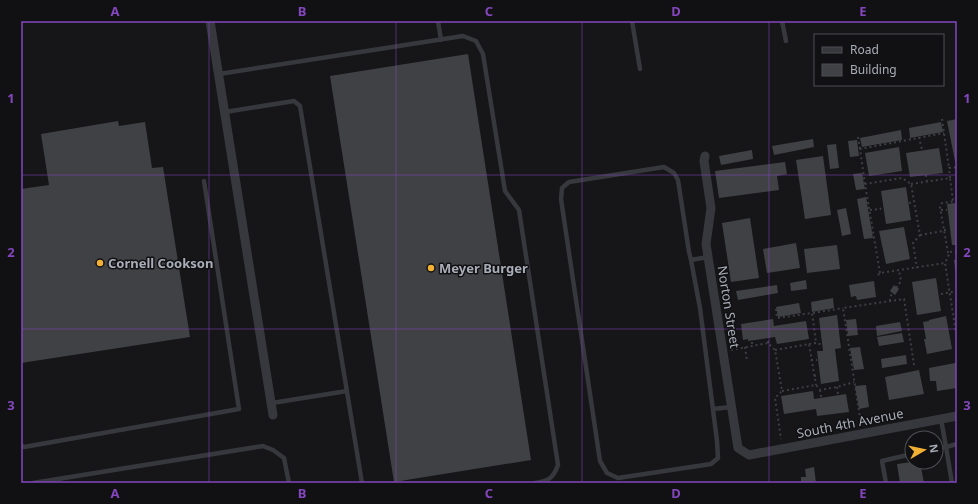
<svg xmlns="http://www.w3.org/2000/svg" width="978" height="504" viewBox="0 0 978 504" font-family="'Noto Sans',sans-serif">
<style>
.building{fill:#404145}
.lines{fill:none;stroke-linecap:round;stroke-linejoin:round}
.path{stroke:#3d3f44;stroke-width:2;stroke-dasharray:2 3;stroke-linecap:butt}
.lane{stroke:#37383d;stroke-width:4.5}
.street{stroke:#37383d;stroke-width:9}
.grid{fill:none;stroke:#8446be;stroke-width:1;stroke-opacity:0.55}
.poi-dot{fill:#f2b134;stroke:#111113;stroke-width:1.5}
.labels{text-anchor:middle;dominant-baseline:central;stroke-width:3;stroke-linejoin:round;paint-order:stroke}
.poi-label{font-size:13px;font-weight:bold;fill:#a8adb8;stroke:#111113;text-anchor:start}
.street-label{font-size:13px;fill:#a8adb8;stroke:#111113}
.neatline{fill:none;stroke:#8446be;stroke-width:1.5}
.grid-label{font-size:13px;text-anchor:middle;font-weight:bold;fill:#8446be}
</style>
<rect width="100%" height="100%" fill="#161618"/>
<!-- building -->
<path class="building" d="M468 54 531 460 394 482 330 76Z
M957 119V161H955L947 121Z
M118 121 119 126 145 122 152 168 163 167 190 337 21 363V189L49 185 41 134Z
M941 122 943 132 910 138 909 128Z
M901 130 902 140 862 147 860 138Z
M813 139 814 147 774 155 772 146Z
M857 140 859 156 850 157 848 141Z
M836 144 839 168 830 169 827 145Z
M899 147 902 171 869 176 865 153Z
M939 148 943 173 910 177 906 153Z
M752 150 753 159 721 165 719 156Z
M823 156 831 215 805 219 796 160Z
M785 162 787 174 777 176 779 190 719 198 715 171Z
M862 173 865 189 856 190 853 174Z
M906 187 911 220 886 224 881 191Z
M866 197 873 238 864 239 857 199Z
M955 203 957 211V245H952L947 204Z
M846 208 851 234 842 236 837 210Z
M750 218 759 278 731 282 722 223Z
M904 227 910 259 886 264 879 231Z
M796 243 800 268 767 273 763 249Z
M837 245 840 269 807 273 804 249Z
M954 260H957V276H956Z
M936 278 941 311 917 315 912 282Z
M806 280 807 289 791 291 790 283Z
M874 281 876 297 857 300 856 296 851 297 849 285Z
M777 285 778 293 738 300 736 291Z
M894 285 899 289 895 295 890 291Z
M833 298 834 308 812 312 811 302Z
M799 303 801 313 778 317 776 307Z
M837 315 841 348 835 349 839 381 821 384 817 351H823L819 318Z
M946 316 952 349 927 354 924 339H926L923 322 929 321V320Z
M773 319 774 326 806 321 809 339 777 344 775 337 748 341V339L743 340 741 324Z
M856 319 858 335 848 336 846 320Z
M900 322 902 331 877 336 876 326Z
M902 333 904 342 879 346 877 337Z
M860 347 864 369 854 370 850 348Z
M906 355 907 364 882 368 881 359Z
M955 363H957V388L937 391 936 381H930L929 368Z
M919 370 924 394 889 400 885 377Z
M866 385 869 407 859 409 855 386Z
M813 391 814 399 846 394 849 412 817 416 816 409 784 414 781 396Z
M912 462H920L924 483H900L897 464Z
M814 467 816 483H801V477H806L805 469Z"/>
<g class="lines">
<!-- path -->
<path class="path" d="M942 119 949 168
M858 137 860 149
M919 137 922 150
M926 175 927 182
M950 178 949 168 957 167
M865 184 860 149 944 133
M911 184 950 178 953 201
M909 203 914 202
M870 210 880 209 881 208
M941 210H947
M944 230H949
M920 235 943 231 944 230
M957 251 950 252 945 263 957 339
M948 253 940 207 942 203 950 202 957 200
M880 273 865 184 902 178 911 184 920 235 913 243 917 268
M878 275 880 273 945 263
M941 294 957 291
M890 301V297L901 281 899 270
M776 309 777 318 812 313 816 343
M813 313 843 308
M752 342V346
M768 343V338
M809 344 816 343 817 344H821
M745 347 747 361
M731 350 768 343 775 350 782 391 775 398 781 439
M775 350 809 344 816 385
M811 360H817
M814 376 819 375
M837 387 838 394
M820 390 821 397
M782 391 816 385 820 390 837 387 854 382
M862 424H861L843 308 904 299 914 365"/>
<!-- lane -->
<path class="lane" d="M438 21 441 40
M632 21 640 69
M782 21 786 41
M219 74 463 36 476 41 483 54 505 191 519 210 558 465C553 479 548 481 535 483
M225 112 294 101 300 106 362 483
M691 260 700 308 717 441 718 458 711 464 618 478 607 473 600 461 561 199 562 188 569 182 664 167 674 173 678 180 689 252 691 260 708 257
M272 403 347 391
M713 409 731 407
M21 445 24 447 239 409 204 181
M936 449 946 447 941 419
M33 483 263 446 273 450 284 458 289 483
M886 483 882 461 912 454
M952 483 946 447 957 444"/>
<!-- street -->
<path class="street" d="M210 21 273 415
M705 156 704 161 711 208 706 244 738 448 749 455 957 416"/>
</g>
<!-- grid -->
<path class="grid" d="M209 21V483M396 21V483M582 21V483M769 21V483M21 175H957M21 329H957"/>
<!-- markers -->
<g class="poi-dot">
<circle cx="100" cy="263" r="4"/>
<circle cx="431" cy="268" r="4"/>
</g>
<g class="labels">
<!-- poi labels -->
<g class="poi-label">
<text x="108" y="263">Cornell Cookson</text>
<text x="439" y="268">Meyer Burger</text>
</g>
<!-- street labels -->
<g class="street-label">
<text transform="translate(729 307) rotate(81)">Norton Street</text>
<text transform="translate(850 423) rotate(-11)">South 4th Avenue</text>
</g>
</g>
<!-- border -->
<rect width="978" height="504" fill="none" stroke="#111113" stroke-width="44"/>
<!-- legend -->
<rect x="814" y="34" width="130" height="52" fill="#111113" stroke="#4d4f55"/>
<rect x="822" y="47" width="20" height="6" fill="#37383d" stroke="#4d4f55"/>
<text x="850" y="54" font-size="12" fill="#a8adb8">Road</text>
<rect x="822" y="64" width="20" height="12" fill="#404145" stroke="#4d4f55"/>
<text x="850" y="74" font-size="12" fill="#a8adb8">Building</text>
<!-- north arrow -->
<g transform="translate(924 450) rotate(81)"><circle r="19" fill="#111113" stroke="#4d4f55"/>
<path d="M0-3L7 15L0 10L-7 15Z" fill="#f2b134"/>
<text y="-6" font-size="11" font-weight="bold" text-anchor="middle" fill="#a8adb8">N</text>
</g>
<rect x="22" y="22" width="934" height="460" class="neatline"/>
<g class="grid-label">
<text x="115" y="16">A</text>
<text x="302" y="16">B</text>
<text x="489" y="16">C</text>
<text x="676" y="16">D</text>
<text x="863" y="16">E</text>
<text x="11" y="103">1</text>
<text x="967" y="103">1</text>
<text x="11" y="257">2</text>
<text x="967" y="257">2</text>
<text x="11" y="410">3</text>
<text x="967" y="410">3</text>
<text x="115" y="498">A</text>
<text x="302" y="498">B</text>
<text x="489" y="498">C</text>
<text x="676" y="498">D</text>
<text x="863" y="498">E</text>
</g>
</svg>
